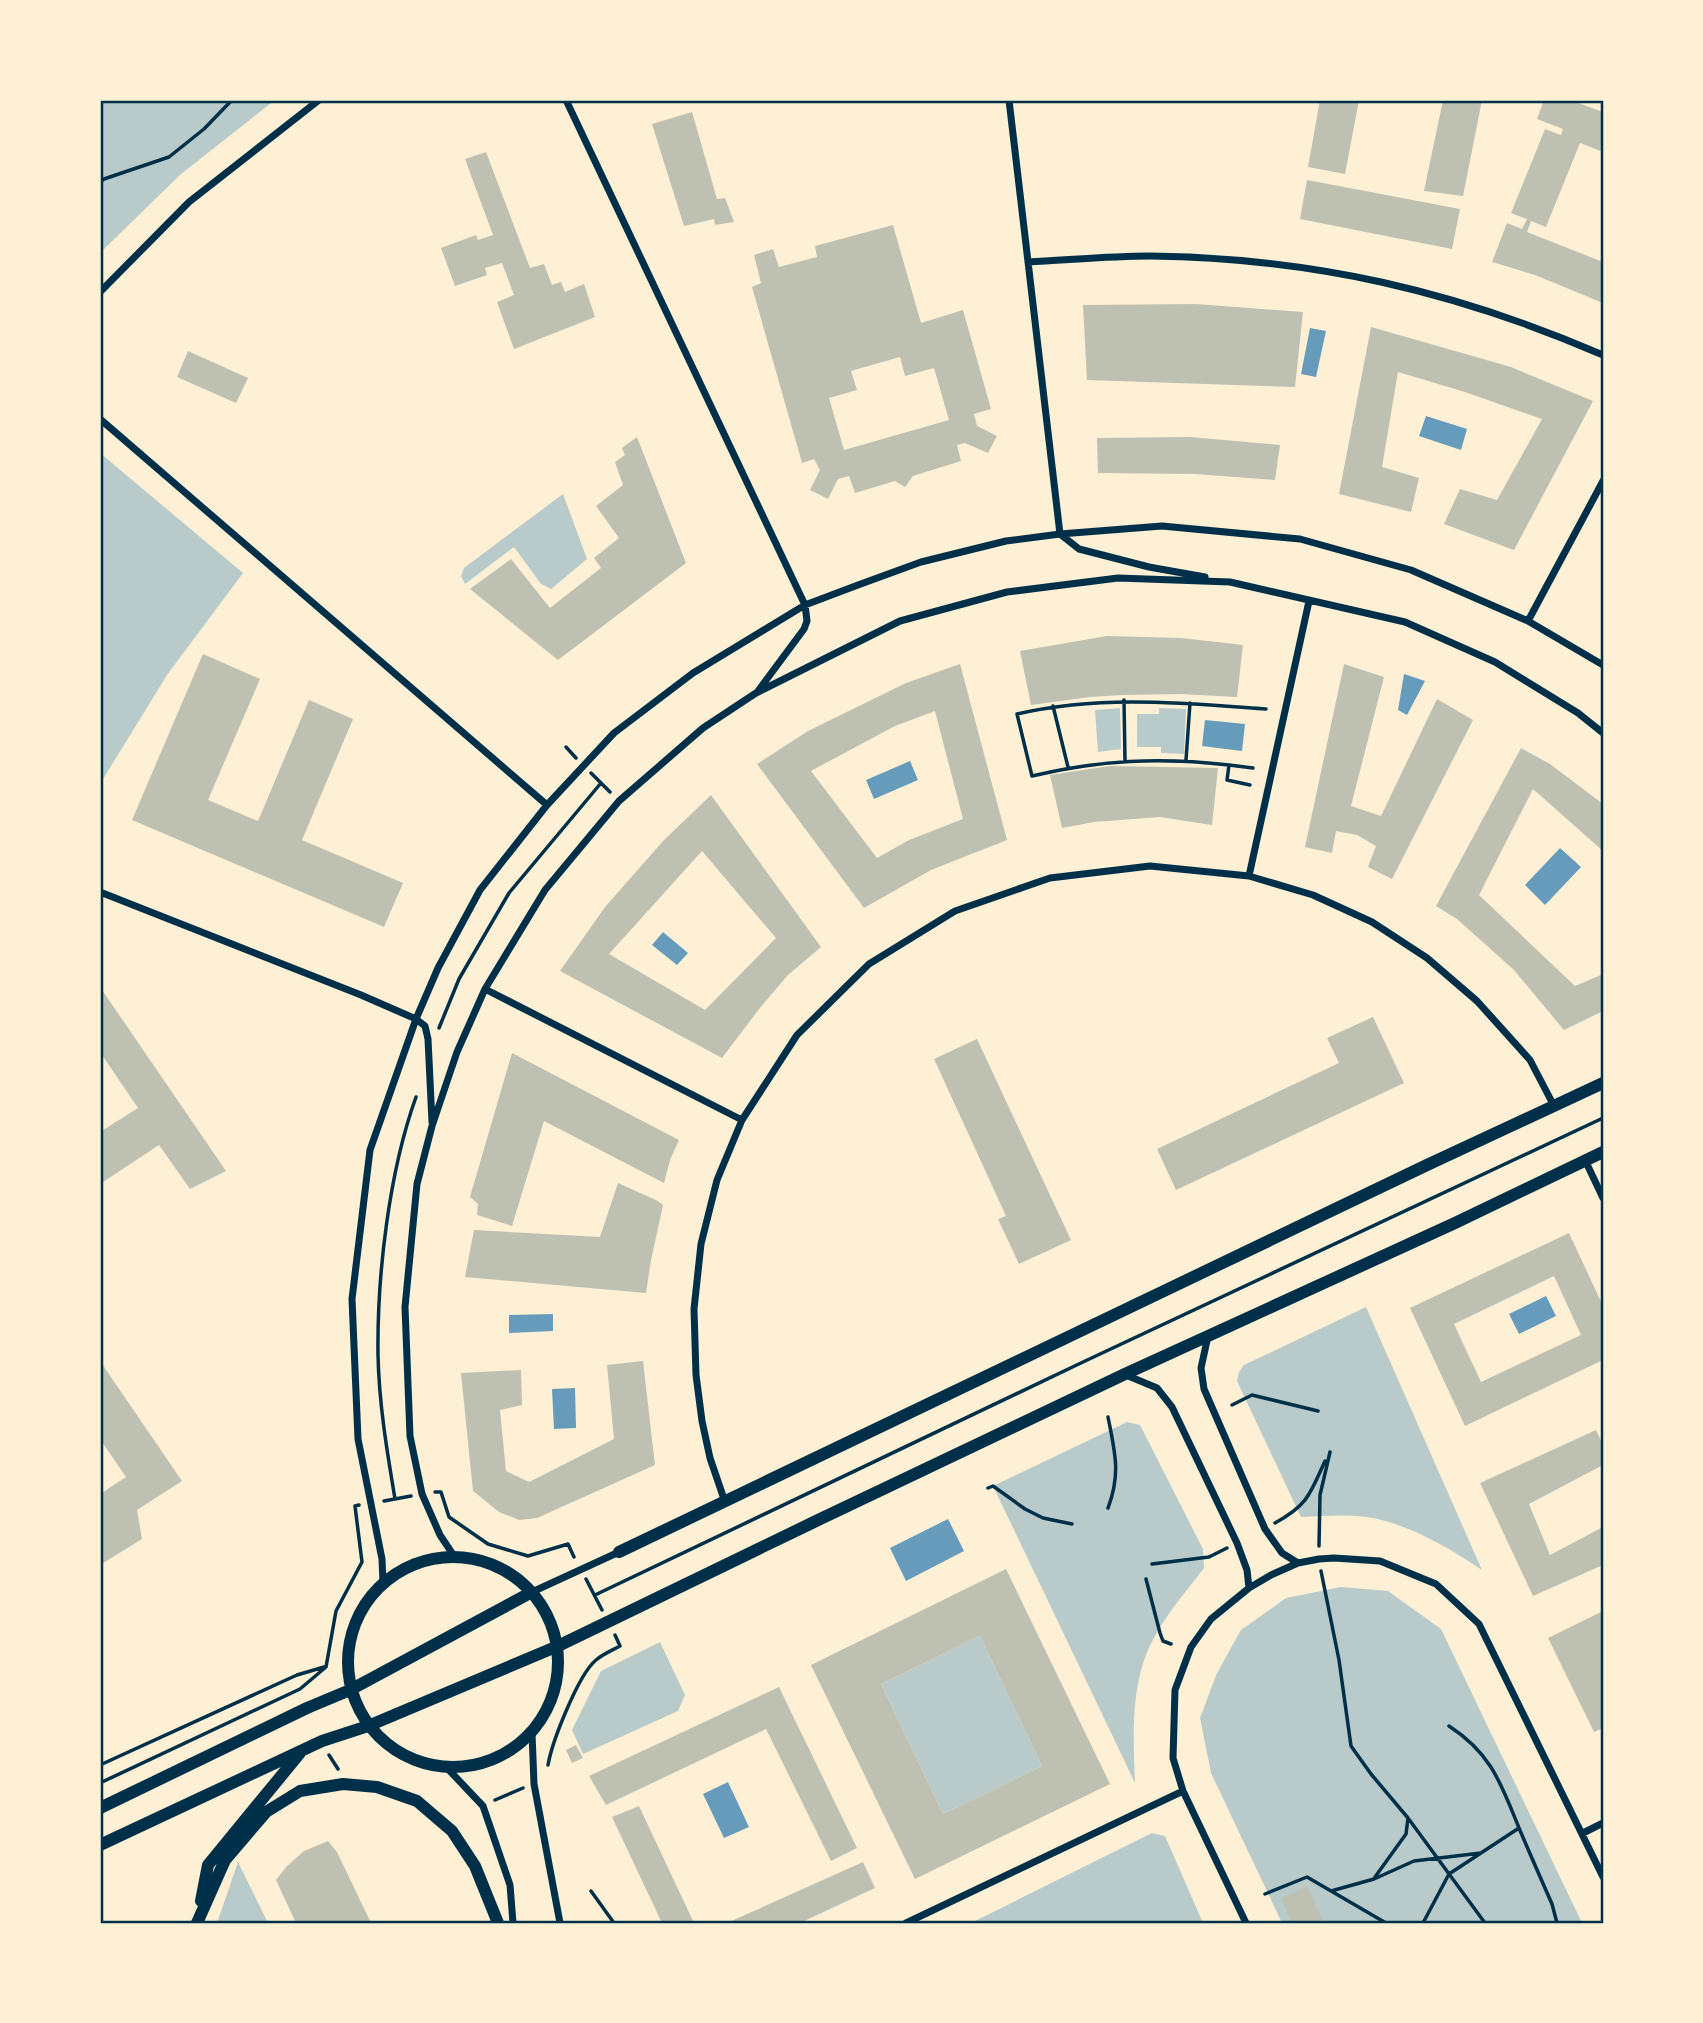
<svg xmlns="http://www.w3.org/2000/svg" width="1703" height="2023" viewBox="0 0 1703 2023" font-family="'Noto Sans',sans-serif">
<style>
.green{fill:#b9caca}
.water{fill:#669bbc}
.building{fill:#bec0b2;fill-rule:evenodd}
.lines{fill:none;stroke-linecap:round;stroke-linejoin:round}
.path{stroke:#003049;stroke-width:3.5}
.minor{stroke:#003049;stroke-width:7}
.tertiary{stroke:#003049;stroke-width:12}
.neatline{fill:none;stroke:#003049;stroke-width:2.5}
</style>
<rect width="100%" height="100%" fill="#fdf0d5"/>
<!-- green -->
<path class="green" d="M100 100H275L181 174 100 253Z
M100 453 243 573 167 675 100 784Z
M563 494 587 559 551 589 541 584 514 547 465 584 461 576 464 568Z
M1120 708 1121 749 1098 752 1095 710Z
M1159 708 1186 709 1184 754 1161 753V747H1137V714H1159Z
M1366 1307 1482 1570C1449 1548 1412 1526 1373 1518 1349 1514 1324 1516 1301 1517L1237 1381 1239 1372 1244 1365Z
M1127 1422 1140 1425 1203 1549 1204 1568C1188 1589 1169 1611 1156 1634 1130 1678 1133 1734 1135 1783L993 1486Z
M1341 1587 1388 1591 1441 1629 1582 1923H1282L1211 1773 1200 1718 1217 1673 1241 1630 1286 1598Z
M980 1636 1042 1766 943 1814 881 1684Z
M660 1642 685 1695 678 1711 583 1754 572 1730 601 1671Z
M1152 1833 1165 1836 1203 1923H971Z
M238 1862 268 1923H217Z"/>
<!-- water -->
<path class="water" d="M1310 328 1326 331 1316 377 1301 374Z
M1426 416 1467 429 1461 450 1419 436Z
M1404 674 1425 681 1407 715 1398 710Z
M1205 720 1245 724 1242 751 1202 746Z
M910 761 918 780 874 799 866 780Z
M1560 848 1581 867 1545 905 1525 885Z
M663 932 688 953 677 965 652 945Z
M1546 1296 1556 1316 1519 1334 1509 1314Z
M553 1314V1331L509 1333V1315Z
M575 1388 576 1428 554 1429 552 1389Z
M948 1519 964 1551 906 1581 890 1548Z
M728 1782 749 1827 724 1838 703 1794Z"/>
<!-- building -->
<path class="building" d="M1320 100H1359L1345 174 1308 167Z
M1443 100H1482L1463 196 1424 191Z
M1544 100H1570L1603 112V152L1580 143 1546 227 1531 221 1527 232 1603 262V303L1535 275 1492 262 1507 223 1522 229 1527 219 1511 213 1545 129 1561 135 1563 129 1537 119Z
M692 112 717 199 725 198 734 222 715 225 714 219 684 226 652 124Z
M486 152 530 268 544 264 552 285 561 282 565 292 584 284 595 317 514 349 497 302 514 295 502 263 485 268 487 275 455 286 441 248 476 235 478 240 493 235 465 159Z
M1307 180 1460 209 1452 249 1300 219Z
M893 225 921 323 963 310 991 409 974 414 977 426 997 436 988 453 965 443 957 445 961 461 913 476 905 487 895 481 855 493 849 476 838 479 828 499 810 490 820 470 814 459 802 463 752 287 761 283 754 255 773 249 779 267 817 257 815 246ZM900 357 905 376 934 368 949 420 844 450 829 398 857 390 851 371Z
M1196 304 1303 312 1295 387 1087 380 1083 305Z
M1371 327 1511 367 1593 401 1514 550 1444 524 1460 489 1497 500 1542 419 1465 392 1398 372 1382 467 1419 478 1411 512 1339 494Z
M188 351 248 378 236 403 177 377Z
M637 437 686 563 558 660 470 589 511 559 550 608 601 568 594 558 619 538 596 506 623 485 615 462 625 455 622 448Z
M1190 437 1280 445 1275 480 1195 474 1098 473 1097 438Z
M1107 636 1181 638 1243 645 1237 697 1180 694 1122 695 1090 697 1031 705 1020 651Z
M203 654 260 679 208 800 258 821 309 700 353 719 302 840 403 883 384 927 132 820Z
M960 664 1007 840 931 870 864 908 757 764 808 731 906 683ZM935 711 963 819 909 840 877 858 811 771 895 726Z
M1344 664 1384 677 1351 806 1381 816 1437 699 1473 720 1392 879 1368 867 1376 846 1357 835 1336 831 1332 853 1305 847Z
M1521 748 1550 764 1603 804V851L1533 789 1479 895 1575 986 1603 974V1011L1564 1030 1514 970 1457 919 1436 906Z
M1110 766 1218 768 1212 825 1160 817 1094 822 1062 828 1050 775Z
M711 795 821 947 788 975 759 1009 722 1058 560 971 605 907 664 840ZM702 851 776 938 705 1010 609 954Z
M100 987 226 1171 190 1189 159 1145 100 1184V1132L138 1108 100 1052Z
M1373 1017 1404 1083 1176 1190 1157 1149 1339 1063 1327 1038Z
M977 1039 1071 1240 1019 1264 998 1219 1006 1216 934 1059Z
M512 1053 679 1140 670 1160 664 1183 544 1121 512 1226 477 1215 478 1204 470 1197Z
M618 1183 658 1201 663 1205 651 1260 646 1293 465 1277 474 1230 600 1237Z
M1569 1233 1603 1306V1360L1465 1426 1410 1308ZM1554 1276 1581 1335 1481 1382 1454 1324Z
M100 1361 182 1481 137 1510 142 1539 100 1565V1494L126 1477 100 1439Z
M643 1361 655 1465 537 1518 519 1520 499 1512 473 1491 461 1373 521 1370 522 1405 500 1410 506 1471 529 1482 614 1439 607 1365Z
M1596 1430 1603 1445V1465L1529 1504 1550 1555 1603 1527V1565L1533 1596 1480 1483Z
M1006 1569 1110 1784 915 1879 811 1665ZM980 1636 1042 1766 943 1814 881 1684Z
M1603 1611V1662L1601 1664 1603 1669V1728L1594 1732 1548 1638Z
M779 1687 857 1848 831 1861 766 1729 606 1805 589 1776Z
M576 1745 583 1758 572 1763 566 1750Z
M639 1806 694 1923H662L612 1817Z
M328 1841 337 1852 371 1923H296L276 1880 287 1866 304 1851Z
M863 1862 875 1888 800 1923H727Z
M1307 1886 1324 1923H1292L1281 1898Z"/>
<g class="lines">
<!-- path -->
<path class="path" d="M100 182 104 179 169 157 204 129 232 100
M1124 700 1125 760
M1053 706 1068 767
M566 747 576 758
M1186 760 1190 703
M1229 765C1160 757 1099 760 1032 776L1017 714C1102 695 1181 703 1266 709
M591 773 610 792
M1250 785 1227 780 1229 765 1253 768
M439 1028 459 979 509 893 601 783
M1232 1405 1252 1395 1318 1411
M988 1488 993 1486 1025 1509 1043 1518 1072 1524
M435 1492H441L449 1517 488 1544 528 1556 568 1544 574 1557
M395 1499C387 1451 379 1404 378 1355 377 1275 389 1172 416 1097
M384 1501 411 1496
M1108 1508C1121 1474 1115 1452 1108 1417
M1275 1523C1308 1505 1310 1494 1325 1461
M1319 1546 1320 1495 1330 1452
M1152 1564 1209 1557 1227 1548
M1321 1571 1339 1660 1351 1746 1371 1774 1408 1818 1485 1923
M586 1579 602 1610
M1146 1579 1160 1633 1163 1641 1171 1644
M595 1595 1083 1362 1603 1118
M1449 1726C1492 1754 1501 1784 1519 1828 1530 1854 1541 1879 1552 1904L1557 1923
M329 1755 338 1769
M100 1765 297 1675 324 1667
M548 1765C552 1742 578 1675 596 1660 603 1654 613 1650 620 1646L615 1635
M100 1783 300 1689 326 1667 336 1611 362 1562 355 1506 359 1505
M495 1800 523 1788
M1375 1877 1406 1834 1408 1818
M591 1891 614 1923
M1331 1891 1374 1879 1414 1861 1481 1853
M1265 1894 1307 1877 1386 1923
M1423 1923 1449 1874 1519 1828"/>
<!-- minor -->
<path class="minor" d="M566 100 805 605 807 621 804 629 758 691
M1009 100 1060 534 1079 549 1149 567 1205 577
M1028 262C1069 260 1110 256 1150 256 1313 258 1455 291 1603 355
M100 292 189 202 319 100
M100 419 547 805
M1528 621 1603 481
M1249 876 1309 601
M100 892 361 995 416 1019 425 1026 428 1039 432 1122
M485 989 742 1120
M1585 1160 1603 1198
M1208 1336 1201 1368 1204 1389 1265 1529 1282 1553 1298 1563
M1126 1375 1157 1388 1172 1407 1237 1543 1247 1570 1249 1588
M725 1502 710 1458 702 1421 696 1375 694 1309 701 1244 717 1180 742 1120 797 1035 869 964 955 911 1050 878 1150 866 1249 876 1313 895 1372 922 1427 958 1477 1001 1530 1060 1554 1106
M454 1556 440 1535 422 1494 410 1436 405 1307 417 1184 432 1126 457 1052 485 989 545 890 619 801 703 728 756 693 900 621 1007 592 1118 578 1230 582 1405 622 1495 662 1578 713 1603 733
M383 1583 382 1559 358 1439 352 1299 370 1150 416 1019 438 968 480 890 547 805 614 733 693 673 805 605 858 585 921 562 1006 541 1060 534 1162 526 1300 539 1411 570 1528 621 1603 665
M532 1592 619 1552
M532 1733 534 1784 560 1923
M448 1769 483 1806 510 1885 513 1923
M1583 1833 1603 1823
M906 1923 1183 1791
M1246 1923 1183 1791 1173 1758 1175 1690 1191 1647 1211 1619 1249 1588 1271 1575 1298 1563 1319 1559 1334 1558 1380 1561 1436 1584 1479 1624 1603 1877"/>
<!-- tertiary -->
<path class="tertiary" d="M619 1552 1427 1165 1603 1083
M348 1662a105 105 0 1 1 210 0a105 105 0 1 1-210 0Z
M100 1808 307 1708 350 1690 532 1592
M100 1845 322 1741 368 1726 558 1646 814 1522 1125 1374 1455 1223 1603 1152
M201 1901 208 1865 300 1753
M197 1923 225 1860 266 1812 300 1791 343 1784 377 1787 417 1801 452 1831 475 1866 498 1923"/>
</g>
<!-- border -->
<rect width="1703" height="2023" fill="none" stroke="#fdf0d5" stroke-width="203"/>
<rect x="102" y="102" width="1500" height="1820" class="neatline"/>
</svg>
